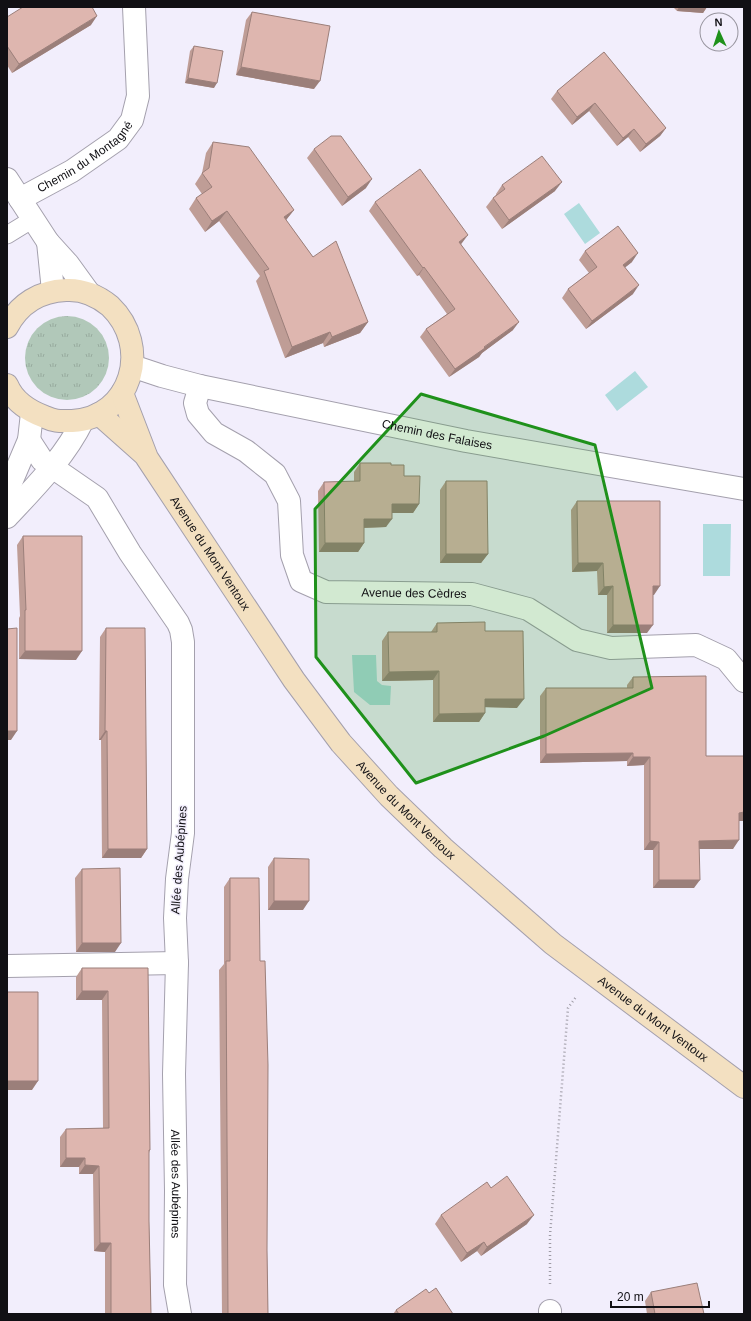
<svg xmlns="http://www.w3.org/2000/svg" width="751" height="1321" viewBox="0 0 751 1321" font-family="Helvetica,sans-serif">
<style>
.grass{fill:url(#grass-tufts)}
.water{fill:#addbdd}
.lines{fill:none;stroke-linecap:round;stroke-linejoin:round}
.lane-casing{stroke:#a4a0ad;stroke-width:19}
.street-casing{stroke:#a4a0ad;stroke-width:24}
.secondary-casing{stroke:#a4a0ad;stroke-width:24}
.path{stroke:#9e9ba5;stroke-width:2.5;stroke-dasharray:1 3;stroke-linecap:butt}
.lane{stroke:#fff;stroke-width:17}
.street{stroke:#fff;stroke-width:22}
.secondary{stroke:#f3e0c1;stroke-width:22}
.wall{fill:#bf9d96}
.shaded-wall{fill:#9b7f7a}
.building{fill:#deb6af;stroke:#9b7f7a}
.marked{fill:#1f911b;fill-opacity:0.2;stroke:#1f911b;stroke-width:3;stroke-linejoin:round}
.labels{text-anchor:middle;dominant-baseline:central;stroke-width:3;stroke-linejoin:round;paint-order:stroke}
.street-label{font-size:12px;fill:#111014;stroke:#f2eefc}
</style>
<defs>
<pattern id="grass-tufts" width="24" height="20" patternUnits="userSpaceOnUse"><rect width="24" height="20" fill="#b1c8b9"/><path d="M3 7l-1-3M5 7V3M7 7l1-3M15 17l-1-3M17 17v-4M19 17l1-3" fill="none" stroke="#97ab9e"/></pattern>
</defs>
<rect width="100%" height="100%" fill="#f2eefc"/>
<!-- grass -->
<path class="grass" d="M25 358a42 42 0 1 1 84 0a42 42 0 1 1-84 0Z"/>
<!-- water -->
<path class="water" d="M579 203 600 233 585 244 564 214Z
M635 371 648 387 617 411 605 395Z
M703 524H731L730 576H703Z
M352 655H376L377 681 382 685 391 686 390 705H370L354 692Z"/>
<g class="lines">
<defs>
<path id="lane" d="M7 235 33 219"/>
<g id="street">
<path d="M7 179 48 242 68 264 89 293"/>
<path id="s1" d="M20 199 72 171 118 139 132 120 138 96 134 7"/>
<path d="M48 242 53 291"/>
<path id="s2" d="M132 366 162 376 200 386 466 441 744 489"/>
<path id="s3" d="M200 386 195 403 198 414 214 433 246 451 275 474 289 501 292 555 301 581 326 592 472 594 528 609 577 640 611 648 696 645 726 659 744 681"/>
<path id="s4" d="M29 440 42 460 97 498 130 553 178 623 181 630 183 642V833L177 879 175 918 177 963 174 1074 176 1191 175 1285 180 1314"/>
<path d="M7 492 29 440 32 413"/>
<path d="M7 517C35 487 65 457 83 420"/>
<path d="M7 966 177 963"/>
<path d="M550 1314V1311"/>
</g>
<g id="secondary">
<path d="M7 327C19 304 40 291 66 290 82 289 98 296 110 306 152 346 132 418 72 421 60 421 56 422 45 417 29 411 14 402 7 385"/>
<path id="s5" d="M122 393 147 458 294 680 341 743 389 796 443 848 553 944 744 1087"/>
<path d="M99 414 144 454"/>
</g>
</defs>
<!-- lane casing -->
<use href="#lane" class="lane-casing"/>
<!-- street casing -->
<use href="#street" class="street-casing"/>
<!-- secondary casing -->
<use href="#secondary" class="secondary-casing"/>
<!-- path -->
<path class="path" d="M550 1284V1235L568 1008 576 997"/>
<!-- lane -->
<use href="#lane" class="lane"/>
<!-- street -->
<use href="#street" class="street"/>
<!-- secondary -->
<use href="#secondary" class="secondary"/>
</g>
<!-- wall -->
<path class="wall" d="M673 7H707L703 13 677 11Z
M252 12 314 89 236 75 246 20Z
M7 17 91 25 12 73 7 65Z
M194 46 214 88 185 83 190 51Z
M604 52 666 128 660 136 640 152 628 137 617 146 589 111 572 125 551 99 557 91Z
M213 142 294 210 286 220 313 257 368 322 360 333 324 347 323 343 285 358 256 281 260 276 219 221 205 232 189 209 196 198 202 194 195 184 202 173 206 153Z
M314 149 366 188 342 206 307 158Z
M502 185 555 191 502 229 486 207 493 198 496 195V194Z
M375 202 462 243 461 244 513 330 482 353 479 357 449 377 420 337 426 329 447 314 419 275 417 276 369 211Z
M585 251 632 262 625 267 633 294 586 329 562 298 568 289 589 273 579 260Z
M360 463 391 465 404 476 419 504 413 513H392L386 527 364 528V543L358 552H319L318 491 324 482H354V472Z
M446 481 488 554 481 563H440V490Z
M577 501 654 595H653L647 633H607V595H598L597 571 572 572 571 510Z
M23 536 76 660 19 659V618L20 616 17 545Z
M437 623 485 631 517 708 485 707V713L479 722H433V680L382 681V641L388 632H431Z
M106 628 147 849 141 858H102L101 740H99L100 637Z
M633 677 706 756H744V821H739L733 849H699L694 888H653V850H644V765L627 766V761L540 763V696L546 688H627V685Z
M274 858 303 910H268V867Z
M82 869 115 952H76L75 878Z
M230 878 260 961 267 1250 268 1314H222L219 970 224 964V887Z
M82 968H148L150 1150 149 1153V1221L151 1314H105V1252L94 1251 93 1174H79V1167H60V1137L66 1129 103 1128 102 1000H76V977Z
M491 1188 527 1224 481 1256 477 1251 461 1262 435 1224 441 1215Z
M651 1292 704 1314H647L645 1301Z
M429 1293 453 1314H393L396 1310Z"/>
<!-- shaded-wall -->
<path class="shaded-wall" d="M679 7H707L703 13 677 11Z
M97 16 91 25 12 73 19 64Z
M241 67 320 81 314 89 236 75Z
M188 78 217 83 214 88 185 83Z
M595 103 589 111 572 125 577 117Z
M666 128 660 136 640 152 646 144Z
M634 129 628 137 617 146 623 138Z
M372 179 366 188 342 206 348 197Z
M562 182 555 191 502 229 509 220Z
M294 210 286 220 284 217Z
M227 211 219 221 205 232 212 221Z
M468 235 462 243 453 250 459 242Z
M638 253 632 262 617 274 623 265Z
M424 267 419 275 417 276 423 268Z
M639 285 633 294 586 329 592 321Z
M368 322 360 333 324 347 332 337Z
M519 322 513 330 482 353 479 357 449 377 455 369Z
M330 332 323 343 285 358 292 347Z
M392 504H419L413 513H386Z
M364 519H392L386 527 358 528Z
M325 543H364L358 552H319Z
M446 554H488L481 563H440Z
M578 563H603L597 571 572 572Z
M613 586 607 595H598L604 587Z
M653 586H660L654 595H647Z
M613 625H653L647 633H607Z
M25 651H82L76 660 19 659Z
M439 671 433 680 382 681 389 672Z
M485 699H524L517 708 479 707Z
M485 713 479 722H433L439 714Z
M7 731H17L11 740H7Z
M105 731H107L101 740H99Z
M633 753 627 761 540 763 546 754Z
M633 757H650L644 765 627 766Z
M744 812V821H733L739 813Z
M739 840 733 849H693L699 841Z
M650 841 659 842 653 850H644Z
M108 849H147L141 858H102Z
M659 880H700L694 888H653Z
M274 901H309L303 910H268Z
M82 943H121L115 952H76Z
M82 991H108L102 1000H76Z
M7 1081H38L32 1090H7Z
M66 1158H85L79 1167H60Z
M85 1165 99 1166 93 1174H79Z
M534 1215 527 1224 481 1256 487 1247Z
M484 1242 477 1251 461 1262 467 1253Z
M100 1243H111L105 1252 94 1251Z"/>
<!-- building -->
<path class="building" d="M23 7H92L97 16 19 64 7 46V17Z
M252 12 330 26 320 81 241 67Z
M194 46 223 51 217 83 188 78Z
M604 52 666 128 646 144 634 129 623 138 595 103 577 117 557 91Z
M331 136H341L372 179 348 197 314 149Z
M213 142 249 147 294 210 284 217 313 257 336 241 368 322 332 337 330 332 292 347 264 271 269 269 227 211 212 221 196 198 212 187 202 173 209 168Z
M542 156 562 182 509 220 493 198 505 189 502 185Z
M420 169 468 235 459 242 519 322 484 347 485 348 455 369 426 329 455 309 424 267 423 268 375 202Z
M618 226 638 253 623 265 639 285 592 321 568 289 597 267 585 251Z
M360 463H391V465H404V476H420L419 504H392V519H364V543H325L324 482 360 481Z
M446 481H487L488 554H446Z
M577 501H660V586H653V625H613V586L604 587 603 563H578Z
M23 536H82V651H25V610H26Z
M485 622V631H523L524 699H485V713L439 714V671L389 672 388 632H437V623Z
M17 628V731H7V629Z
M106 628H145L147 849H108L107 731H105Z
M706 676V756H744V812L739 813V840L699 841 700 880H659V842L650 841V757H633V753L546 754V688H633V677Z
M274 858 309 859V901H274Z
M120 868 121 943H82V869Z
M230 878H259L260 961H265L268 1065 267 1250 268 1314H228L226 961H230Z
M82 968H148L150 1150H149V1221L151 1314H111V1243H100L99 1166 85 1165V1158H66V1129L109 1128 108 991H82Z
M7 992H38V1081H7Z
M507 1176 534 1215 487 1247 484 1242 467 1253 441 1215 487 1182 491 1188Z
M697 1283 704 1314H655L651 1292Z
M436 1288 453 1314H399L396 1310 426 1289 429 1293Z"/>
<!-- marked area -->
<path class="marked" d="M421 394 595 445 652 688 544 736 416 783 316 657 315 509Z"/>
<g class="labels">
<!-- street labels -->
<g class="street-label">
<text stroke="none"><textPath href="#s1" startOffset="78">Chemin du Montagné</textPath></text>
<text stroke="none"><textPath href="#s2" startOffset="313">Chemin des Falaises</textPath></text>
<text stroke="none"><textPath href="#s5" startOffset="184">Avenue du Mont Ventoux</textPath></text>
<text stroke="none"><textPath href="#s3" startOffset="355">Avenue des Cèdres</textPath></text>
<text stroke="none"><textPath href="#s5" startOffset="508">Avenue du Mont Ventoux</textPath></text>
<text transform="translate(179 860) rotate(-86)">Allée des Aubépines</text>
<text stroke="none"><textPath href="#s5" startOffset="832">Avenue du Mont Ventoux</textPath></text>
<text stroke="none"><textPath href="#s4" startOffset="802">Allée des Aubépines</textPath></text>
</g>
</g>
<!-- border -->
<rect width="751" height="1321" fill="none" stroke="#111014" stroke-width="16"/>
<!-- north arrow -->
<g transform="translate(719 32) rotate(357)"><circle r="19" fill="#f2eefc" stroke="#98959f"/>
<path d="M0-3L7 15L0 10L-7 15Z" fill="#1f911b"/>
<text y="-6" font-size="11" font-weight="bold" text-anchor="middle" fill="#111014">N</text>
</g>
<!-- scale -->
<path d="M611 1301v6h98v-6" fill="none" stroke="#111014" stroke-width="2"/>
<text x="617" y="1301" font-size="12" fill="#111014" stroke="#f2eefc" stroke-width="3" paint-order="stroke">20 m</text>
</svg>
